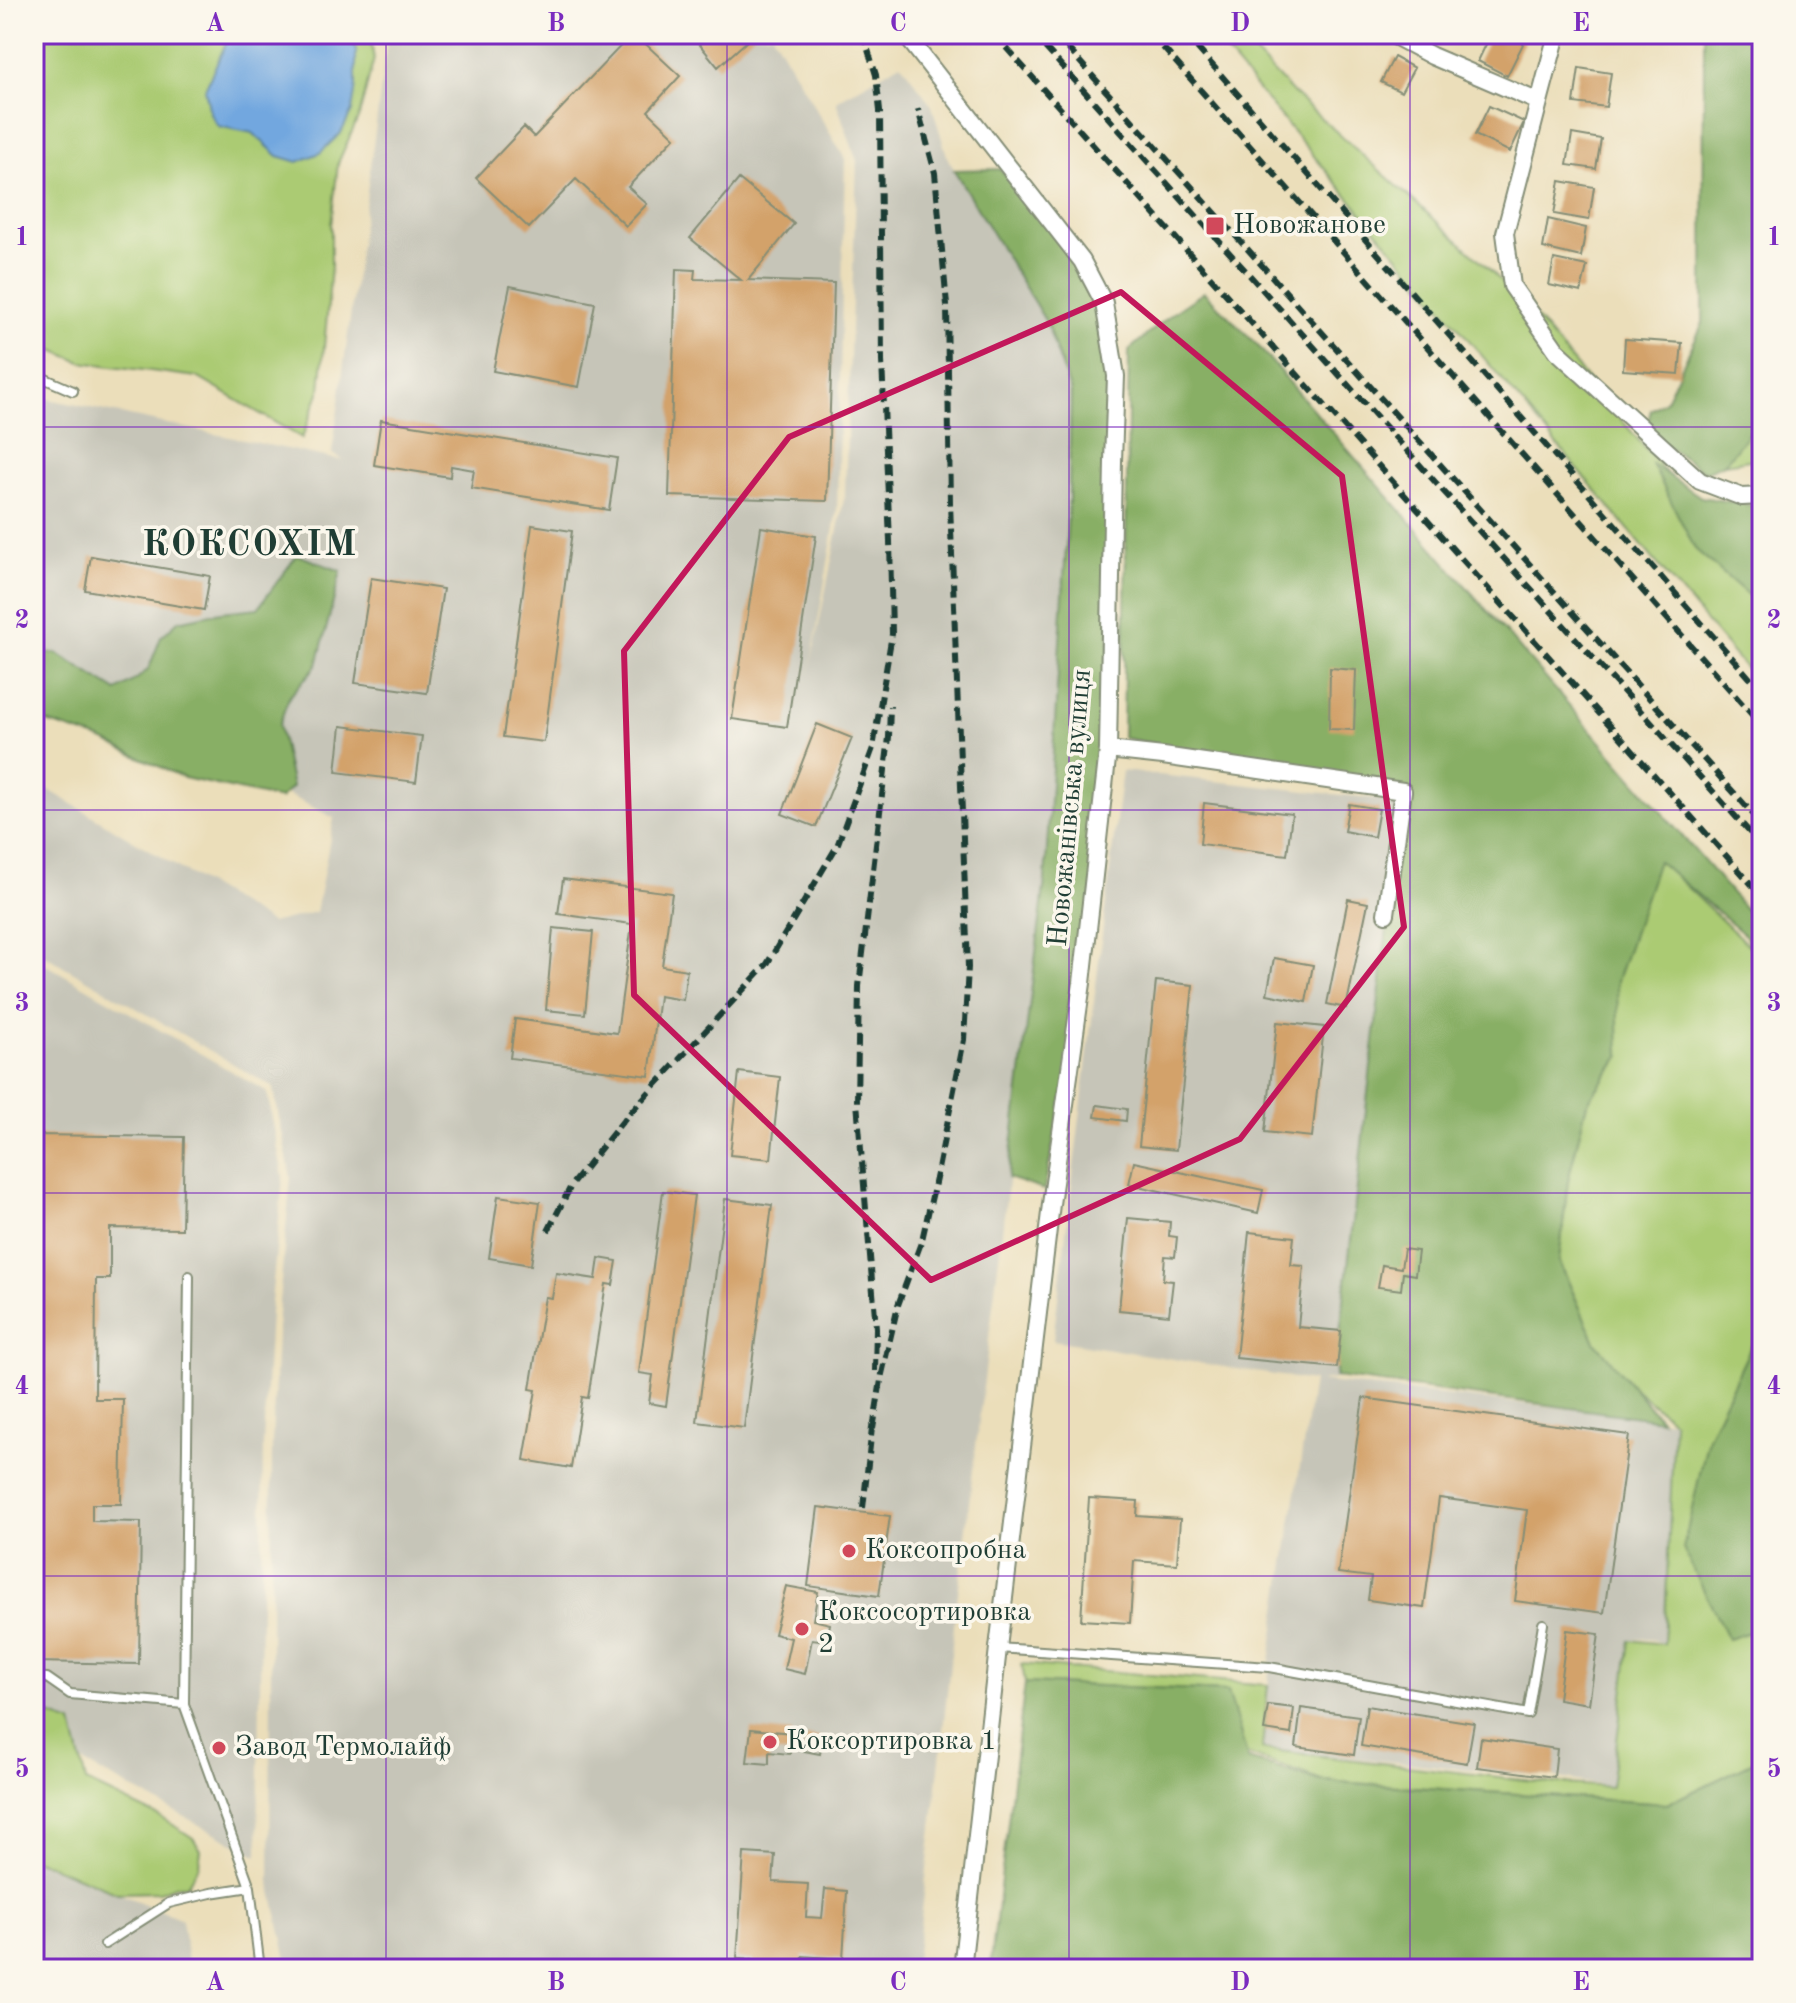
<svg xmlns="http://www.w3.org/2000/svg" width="1796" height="2003" viewBox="0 0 1796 2003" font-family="'Old Standard TT',serif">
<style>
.industrial{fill:#c6c5b8}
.green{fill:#abcb73;stroke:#658454;stroke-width:2}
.forest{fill:#88af65;stroke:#54764c;stroke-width:2}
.water{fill:#72a7df;stroke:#48728a;stroke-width:2}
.building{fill:#d3a26a}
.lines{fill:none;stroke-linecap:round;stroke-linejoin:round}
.service-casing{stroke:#858e77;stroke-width:12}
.minor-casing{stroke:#858e77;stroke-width:20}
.service{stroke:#fff;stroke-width:8}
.minor{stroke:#fff;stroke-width:16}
.rail{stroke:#1f3d34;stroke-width:6;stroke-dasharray:12 6;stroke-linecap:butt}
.marked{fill:none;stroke:#c2185b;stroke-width:6;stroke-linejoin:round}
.grid{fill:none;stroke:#7b2cbf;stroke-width:2;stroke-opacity:0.55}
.poi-dot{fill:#d1495b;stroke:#fbf7ec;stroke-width:3}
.labels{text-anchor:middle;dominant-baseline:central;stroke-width:7;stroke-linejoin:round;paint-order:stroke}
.poi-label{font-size:28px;fill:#1f3d34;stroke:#fbf7ec;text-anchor:start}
.street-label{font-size:28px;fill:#1f3d34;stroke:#fbf7ec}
.district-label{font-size:36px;font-weight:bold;letter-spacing:2px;fill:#1f3d34;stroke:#fbf7ec}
.neatline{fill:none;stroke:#7b2cbf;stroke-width:3}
.grid-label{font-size:26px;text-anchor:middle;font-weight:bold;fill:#7b2cbf}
</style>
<rect width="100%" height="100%" fill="#fbf7ec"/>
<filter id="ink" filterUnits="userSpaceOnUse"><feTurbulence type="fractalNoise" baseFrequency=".0125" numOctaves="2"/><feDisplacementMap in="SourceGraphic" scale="16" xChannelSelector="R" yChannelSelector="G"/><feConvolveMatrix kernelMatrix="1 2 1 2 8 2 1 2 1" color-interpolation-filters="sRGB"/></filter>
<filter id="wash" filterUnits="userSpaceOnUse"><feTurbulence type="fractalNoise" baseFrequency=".006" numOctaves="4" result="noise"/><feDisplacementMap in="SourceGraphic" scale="32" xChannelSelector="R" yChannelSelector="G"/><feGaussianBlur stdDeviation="1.8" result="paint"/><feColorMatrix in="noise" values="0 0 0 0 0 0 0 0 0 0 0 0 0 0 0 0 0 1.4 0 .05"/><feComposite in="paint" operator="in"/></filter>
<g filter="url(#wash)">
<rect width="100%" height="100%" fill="#ebdeba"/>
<!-- industrial -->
<path class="industrial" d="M388 34H772L845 159 837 510 809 674 845 494 857 161 836 101 901 63 932 106 948 159 1046 322 1071 392 1069 575 1046 870 954 1626 938 1778 915 1969H289L270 1882 272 1444 278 1313 291 1177 273 1087 34 949V781L271 923 316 912 334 818 34 666V396L344 461 332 454Z
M1122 771 1425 804 1345 1378 1319 1381 1674 1421 1664 1644 1649 1638 1630 1640 1611 1787 1554 1777 1262 1749 1268 1705 1269 1667 1313 1381 1053 1340Z
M34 960 54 969 267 1092 283 1177 270 1313 263 1443 258 1856 34 1736Z
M34 1859 182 1919 189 1969H34Z"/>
<!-- green -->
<path class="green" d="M34 34H370L374 59 359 116 338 163 331 225V266L328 304 320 390 302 438 197 377 81 362 34 342Z
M1211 34H1237L1293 93 1481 261 1524 304 1679 488 1762 607V688Z
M1762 416V458L1724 464Z
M1658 860 1762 958V1324L1708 1437 1728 1639 1762 1628V1758L1667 1804 1325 1781 1246 1754 1228 1691 1025 1683 1022 1664 1268 1685 1262 1749 1550 1783 1611 1787 1630 1640 1664 1644 1674 1422 1633 1387 1595 1342 1559 1261 1568 1180 1587 1103 1621 1056 1601 993Z
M34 1710 72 1723 86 1782 164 1819 193 1838 201 1850 199 1865 187 1885 175 1886 160 1892 118 1893 34 1859Z"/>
<!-- forest -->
<path class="forest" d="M1704 34H1762V416L1724 464 1705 472 1645 431 1651 410 1666 400 1703 323Z
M1000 169 1090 275 1112 348 1108 750 1073 1046 1044 1190 1008 1178 1045 880 1069 499 1071 392 1046 322 954 170Z
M1204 292 1258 346 1762 928V975L1746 936 1658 861 1617 981 1619 1057 1587 1103 1568 1180 1559 1261 1595 1342 1661 1420 1335 1377 1403 791 1123 738 1129 350 1173 313Z
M1652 464 1701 497 1762 507V607L1695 549Z
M297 555 341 571 317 665 289 697 279 725 292 787 280 799 184 778 100 739 34 718V654L56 653 117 691 138 678 149 668 161 637 178 621 221 612 258 608Z
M1762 1324V1628L1728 1639 1683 1549 1708 1437Z
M1025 1683 1228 1691 1248 1759 1320 1781 1667 1804 1762 1758V1969H990Z"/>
<!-- water -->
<path class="water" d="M243 34H264L315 42 341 34H347L356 49V85L352 111 341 133 320 153 298 162 278 156 253 133 218 126 210 113 205 89 226 43Z"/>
<g id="blocks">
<!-- building -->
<path class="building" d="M632 34H635L680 76 648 111 675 137 628 187 647 204 626 226 576 179 529 228 476 178 524 127 534 137Z
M691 34H755L718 67Z
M1491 34H1509L1524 42 1507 76 1478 61Z
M1394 57 1414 68 1401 92 1381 82Z
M1579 68 1611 73 1606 107 1574 103Z
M1489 106 1524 122 1510 152 1475 135Z
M1572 134 1601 139 1596 169 1567 165Z
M739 179 794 224 748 280 834 283 827 501 669 496 676 269 695 270 694 279 741 280 690 238Z
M1560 181 1594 187 1589 220 1554 214Z
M1548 219 1586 228 1581 257 1543 248Z
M1554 259 1587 266 1581 292 1549 285Z
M510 286 595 303 579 387 493 371Z
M1625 339 1682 343 1679 374 1623 370Z
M381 420 617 458 609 510 471 488 474 470 451 466 450 477 374 465Z
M532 525 572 531 544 742 503 737Z
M761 527 816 536 787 727 732 719Z
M91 556 210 576 204 610 85 590Z
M371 578 443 589 427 693 355 683Z
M1330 668 1356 670 1354 730 1329 729Z
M817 724 852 738 816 827 782 814Z
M341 726 422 736 416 782 336 772Z
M1204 803 1292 814 1287 855 1200 844Z
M1349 804 1379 809 1374 837 1344 831Z
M563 879 672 893 662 966 687 970 683 1000 659 996 649 1076 510 1058 515 1019 617 1033 632 924 558 914Z
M1348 899 1368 903 1346 1008 1327 1004Z
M553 928 593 932 585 1014 546 1010Z
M1274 958 1313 965 1306 1002 1267 994Z
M1156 981 1193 985 1176 1150 1139 1146Z
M1277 1022 1324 1027 1312 1137 1265 1132Z
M739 1072 780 1077 771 1159 730 1155Z
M1097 1105 1127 1109 1126 1121 1095 1117Z
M34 1135 184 1137 182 1229 110 1228V1279H96L95 1399H123L121 1504H92V1521L141 1522 139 1664 34 1662Z
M1134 1162 1263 1190 1258 1213 1129 1184Z
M663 1191 694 1195 666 1406 649 1403 653 1375 639 1373Z
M498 1196 540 1202 531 1265 489 1258Z
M725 1199 772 1205 744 1428 697 1422Z
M1128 1218 1170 1222 1169 1236 1177 1237 1175 1257 1165 1256 1163 1280 1173 1281 1169 1315 1119 1310Z
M1249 1232 1294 1237 1291 1265 1304 1266 1298 1327 1341 1331 1337 1368 1236 1358Z
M1404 1249 1418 1251 1415 1275 1403 1273 1401 1290 1378 1287 1382 1265 1401 1268Z
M599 1258 617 1261 613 1285 606 1284 588 1398 582 1397 571 1468 524 1460 536 1390 530 1389 545 1297 552 1298 556 1273 596 1279Z
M1363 1398 1629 1435 1604 1613 1515 1601 1527 1510 1439 1498 1424 1608 1368 1600 1371 1577 1338 1573Z
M1089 1498 1138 1501 1137 1516 1180 1519 1177 1564 1134 1561 1130 1623 1081 1620Z
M818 1507 890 1516 879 1596 808 1586Z
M786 1586 818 1592 813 1620 830 1624 827 1641 812 1639 805 1674 784 1669 791 1638 774 1634Z
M1567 1630 1599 1634 1589 1704 1558 1699Z
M1268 1705 1294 1708 1291 1734 1264 1730Z
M1367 1706 1474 1723 1467 1763 1361 1746Z
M1301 1708 1359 1716 1354 1755 1296 1747Z
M751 1729 792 1733 790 1754 769 1752V1764L747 1762Z
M807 1736 823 1738 820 1754 804 1751Z
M1481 1738 1557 1749 1554 1777 1477 1767Z
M744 1853 775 1855 773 1882 808 1884 806 1917 822 1918 825 1889 847 1891 843 1959 803 1956 802 1969H752L753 1960 737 1959Z"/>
</g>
</g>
<g filter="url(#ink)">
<use href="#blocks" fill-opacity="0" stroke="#858e77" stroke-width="2"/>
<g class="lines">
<defs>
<path id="service" d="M34 374 73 391
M189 1276 184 1704 250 1887 260 1969
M998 1648 1269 1667 1528 1714 1543 1624
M34 1677 47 1678 70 1694 184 1704
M105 1944 169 1903 211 1893 250 1887"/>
<path id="minor" d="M905 34 1082 261 1104 303 1116 376 1113 461 1108 750 1082 983 1051 1204 998 1648 962 1969
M1391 34 1432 56 1539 102 1505 233 1512 286 1557 351 1700 481 1742 497 1762 496
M1539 102 1557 34
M1108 750 1163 756 1403 791 1386 914"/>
</defs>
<!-- service casing -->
<use href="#service" class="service-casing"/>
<!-- minor casing -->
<use href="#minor" class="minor-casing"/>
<!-- service -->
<use href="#service" class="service"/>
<!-- minor -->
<use href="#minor" class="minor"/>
<!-- rail -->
<path class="rail" d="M994 34 1762 896
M1033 34 1762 846
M1055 34 1762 824
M1151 34 1762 726
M1185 34 1762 692
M548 1231 572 1184 627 1116 767 964 837 846 873 748 892 634 890 541 882 361 880 111 876 75 863 34
M875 1371 876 1328 857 1102 859 986 889 737 890 706
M873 1429 882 1374 898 1305 922 1240 937 1174 964 1040 968 967 950 503 947 305 935 173 918 109
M863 1508 873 1419"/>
</g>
</g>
<!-- marked area -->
<path class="marked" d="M1121 292 1342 476 1404 927 1240 1139 931 1280 634 995 624 651 789 437Z"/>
<!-- grid -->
<path class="grid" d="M386 34V1969M727 34V1969M1069 34V1969M1410 34V1969M34 427H1762M34 810H1762M34 1193H1762M34 1576H1762"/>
<!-- markers -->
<g class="poi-dot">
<rect x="1205" y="216" width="20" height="20" rx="4"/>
<circle cx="849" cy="1551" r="8"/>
<circle cx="802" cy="1629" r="8"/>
<circle cx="770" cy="1742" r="8"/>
<circle cx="219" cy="1748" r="8"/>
</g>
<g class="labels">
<!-- poi labels -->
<g class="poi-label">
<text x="1233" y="226">Новожанове</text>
<text x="865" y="1551">Коксопробна</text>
<text x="818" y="1613">Коксосортировка<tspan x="818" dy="32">2</tspan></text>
<text x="786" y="1742">Коксортировка 1</text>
<text x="235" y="1748">Завод Термолайф</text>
</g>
<!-- street labels -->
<g class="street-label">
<text transform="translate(1071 808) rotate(-85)">Новожанівська вулиця</text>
</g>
<!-- district labels -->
<g class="district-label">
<text x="250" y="546">КОКСОХІМ</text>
</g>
</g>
<!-- margin -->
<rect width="1796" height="2003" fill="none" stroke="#fbf7ec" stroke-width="88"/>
<rect x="44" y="44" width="1708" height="1915" class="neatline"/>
<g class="grid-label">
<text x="215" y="31">A</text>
<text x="556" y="31">B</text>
<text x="898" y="31">C</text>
<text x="1240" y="31">D</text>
<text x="1581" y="31">E</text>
<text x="22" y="245">1</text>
<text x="1774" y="245">1</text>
<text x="22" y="628">2</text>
<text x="1774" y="628">2</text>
<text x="22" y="1011">3</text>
<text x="1774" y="1011">3</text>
<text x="22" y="1394">4</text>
<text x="1774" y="1394">4</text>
<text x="22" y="1777">5</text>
<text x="1774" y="1777">5</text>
<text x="215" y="1990">A</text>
<text x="556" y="1990">B</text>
<text x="898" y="1990">C</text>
<text x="1240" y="1990">D</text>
<text x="1581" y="1990">E</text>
</g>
</svg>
